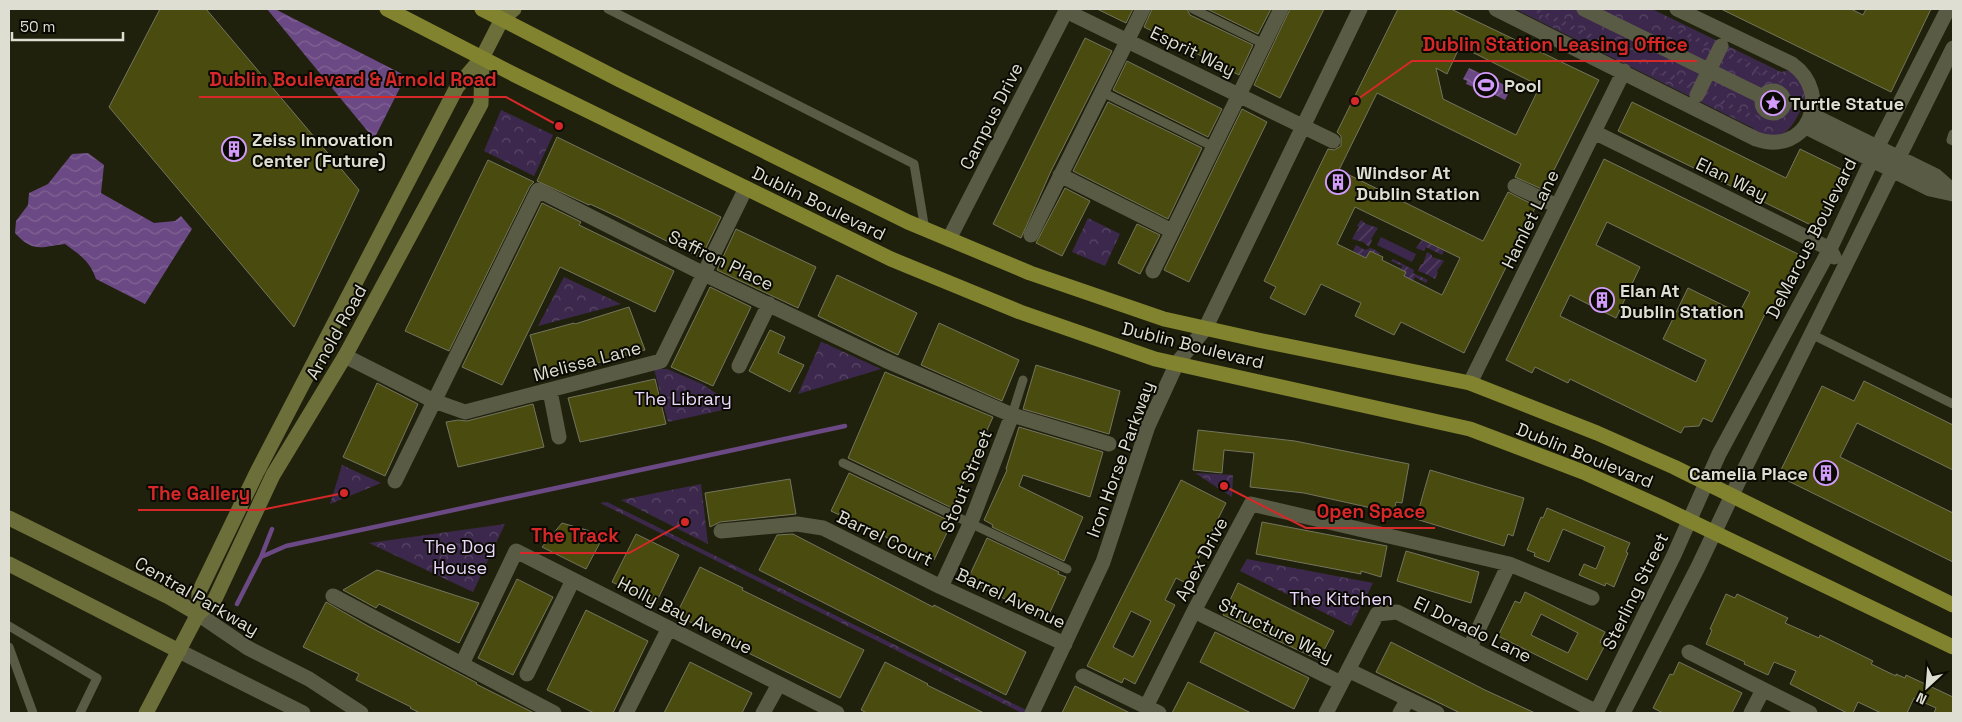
<svg xmlns="http://www.w3.org/2000/svg" width="1962" height="722" viewBox="0 0 1962 722" font-family="'Space Grotesk',sans-serif">
<style>
.park{fill:url(#park-crowns)}
.garden{fill:url(#garden-furrows)}
.pitch{fill:#3d284d}
.water{fill:url(#water-waves)}
.lines{fill:none;stroke-linecap:round;stroke-linejoin:round}
.stream{stroke:#6b4984;stroke-width:4.5}
.building{fill:#4a4b0e;stroke:#74755e;fill-rule:evenodd}
.lane{stroke:#595b45;stroke-width:9}
.street{stroke:#595b45;stroke-width:15}
.secondary{stroke:#6d6f3a;stroke-width:15}
.primary{stroke:#81832f;stroke-width:15}
.labels{text-anchor:middle;dominant-baseline:central;stroke-width:4;stroke-linejoin:round;paint-order:stroke}
.street-label{font-size:18px;fill:#dedfd2;stroke:#0a0a03}
.poi-label{font-size:18px;font-weight:bold;fill:#dedfd2;stroke:#0a0a03;text-anchor:start}
.park-label{font-size:18px;fill:#ecd9fd;stroke:#0a0a03}
.leader{fill:none;stroke:#d62828;stroke-width:2}
.callout-dot{fill:#d62828;stroke:#0a0a03;stroke-width:2}
.callout-label{font-size:19px;text-anchor:middle;font-weight:bold;fill:#d62828;stroke:#0a0a03;stroke-width:4;stroke-linejoin:round;paint-order:stroke}
</style>
<defs>
<pattern id="park-crowns" width="20" height="18" patternUnits="userSpaceOnUse" patternTransform="scale(1.25)"><rect width="20" height="18" fill="#3d284d"/><path d="M2 6a3 3 0 1 1 6 0M12 15a3 3 0 1 1 6 0" fill="none" stroke="#594766"/></pattern>
<pattern id="garden-furrows" width="10" height="10" patternUnits="userSpaceOnUse" patternTransform="scale(1.25)"><rect width="10" height="10" fill="#3d284d"/><path d="M-1 1l2-2M0 10L10 0M9 11l2-2" fill="none" stroke="#594766"/></pattern>
<pattern id="water-waves" width="16" height="10" patternUnits="userSpaceOnUse" patternTransform="scale(1.25)"><rect width="16" height="10" fill="#6b4984"/><path d="M0 5q4-4 8 0t8 0" fill="none" stroke="#806394"/></pattern>
</defs>
<rect width="100%" height="100%" fill="#20210d"/>
<!-- park -->
<path class="park" d="M1504 9H1652L1781 72 1790 70C1797 75 1804 84 1805 92 1806 104 1790 135 1778 136 1771 137 1761 133 1755 132L1753 128 1515 9Z
M501 110 553 135 534 176 484 151Z
M1088 218 1120 234 1105 266 1072 252Z
M564 277 621 304 538 326Z
M821 342H822L881 369 798 394Z
M654 369H667L702 384 723 398 732 408 668 422Z
M342 465 381 483 330 504Z
M1195 473 1233 475 1232 497Z
M701 484 708 544 621 500Z
M607 502 1032 713H1022L600 503Z
M505 524 473 592 369 543Z
M1247 559 1373 583 1351 626 1240 571Z"/>
<!-- garden -->
<path class="garden" d="M1540 9 1614 45 1611 50 1534 11Z
M1672 25 1718 47 1716 51 1670 29Z
M1722 49 1784 79 1782 84 1720 54Z
M1653 65 1698 87 1696 92 1651 70Z
M1702 89 1757 117 1753 120 1700 94Z
M1361 220 1366 224 1378 228 1371 239 1372 240 1369 247 1363 242 1352 239 1359 227 1357 226Z
M1422 240 1444 251 1442 255 1426 247 1424 251 1416 248Z
M1356 245 1365 250 1371 248 1380 253 1379 255 1370 251 1366 258 1353 251Z
M1427 252 1432 255V257L1444 261 1437 271 1438 272 1435 279 1424 273 1418 271 1421 264H1423Z
M1393 259 1414 270 1413 273 1428 280 1426 283 1415 277 1413 281 1404 276 1406 272 1401 269 1402 266 1391 261Z"/>
<!-- pitch -->
<path class="pitch" d="M1765 102a8 8 0 1 1 16 0a8 8 0 1 1-16 0Z
M1381 237 1416 254 1412 262 1377 245Z"/>
<!-- water -->
<path class="water" d="M267 9H275L406 76 374 139Z
M1469 68 1511 88 1505 100 1477 86 1476 88 1466 84 1467 81 1463 79Z
M88 153 104 165 101 193 154 223 175 221 181 216 192 229 145 304 96 279C90 261 80 255 65 244 41 247 33 253 15 233L16 221 28 205 29 193 48 184 72 154Z"/>
<g class="lines">
<!-- stream -->
<path class="stream" d="M261 557 272 529
M237 604 261 557 286 546 845 426"/>
</g>
<!-- building -->
<path class="building" d="M160 9H206L359 190 294 327 109 107Z
M1097 9H1133L1126 23Z
M1152 9H1187L1190 15 1253 45 1239 75 1144 27Z
M1207 9H1271L1258 34Z
M1290 9H1324L1280 98 1254 85Z
M1398 9H1451L1599 80 1544 190 1515 177 1521 164 1377 93 1339 170 1483 241 1508 192 1536 206 1464 353 1401 322 1394 335 1355 316 1361 303 1321 284 1305 315 1270 298 1276 287 1264 281 1328 149 1334 150 1341 146V136L1337 132ZM1460 46 1540 86 1516 135 1443 99 1436 68 1447 74ZM1355 207 1460 258 1442 295 1404 276 1406 272 1382 260 1383 257 1370 251 1366 258 1337 244Z
M1721 9H1851L1863 15 1866 9H1931L1891 92Z
M1085 38 1112 51 1051 171 1021 238 993 224Z
M1127 61 1222 109 1208 137 1113 90Z
M1108 102 1202 148 1168 219 1073 171Z
M1632 102 1786 178 1800 149 1845 171 1817 228 1618 131Z
M1242 109 1267 122 1189 282 1164 270Z
M557 137 721 217 701 258 618 217 590 204 589 205 537 181Z
M1604 159 1802 256 1775 309 1769 306 1712 422 1703 418 1699 426 1684 427 1681 433 1570 379 1568 383 1535 367 1532 373 1506 360ZM1607 222 1750 292 1739 313 1688 288 1663 339 1706 360 1696 382 1560 316 1570 295 1616 318 1640 267 1596 245Z
M488 160 534 182 530 186 449 351 405 331Z
M1065 188 1090 201 1062 256 1036 243Z
M542 203 581 222 579 225 674 271 655 312 560 267 502 385 462 367Z
M1137 224 1160 235 1140 274 1118 263Z
M736 229 816 267 798 308 717 270Z
M837 275 917 313 898 355 818 316Z
M710 287 751 307 713 386 671 367Z
M629 307 645 350 542 378 530 335 574 323 575 324Z
M939 323 1019 360 1002 401 921 365Z
M770 330 785 337 778 353 804 365 790 392 749 371Z
M1036 365 1120 391 1109 434 1023 409Z
M885 372 993 417 952 508 848 458Z
M655 379 666 424 580 442 568 398Z
M1864 381 1953 425V470L1857 423 1840 457 1953 513V562L1778 476 1822 386 1854 401Z
M377 383 418 404 385 476 343 457Z
M533 404 544 447 458 467 446 422 458 420 467 421Z
M1019 427 1103 452 1090 497 1023 475 1019 486 1083 517 1064 561 992 527 993 525 984 520 1007 470 1006 469Z
M1198 430 1295 441 1409 464 1402 503 1396 502 1394 513 1304 493 1250 487 1254 453 1224 450 1222 473 1193 470Z
M1430 470 1524 498 1513 536 1508 534 1504 546 1416 519Z
M849 473 952 522 934 560 831 511Z
M790 479 796 514 720 522 710 527 705 493Z
M1181 480 1226 503 1186 583 1176 578 1165 600 1175 605 1135 684 1124 678 1122 683 1087 666ZM1131 611 1151 621 1133 657 1113 647Z
M1547 508 1630 543 1626 552 1628 553 1614 587 1606 583 1605 586 1579 575 1584 564 1596 569 1605 547 1563 529 1549 562 1534 556 1535 553 1527 550 1541 517 1543 518Z
M1262 522 1387 546 1381 577 1361 571V574L1256 554Z
M562 523 604 535 586 569 542 547Z
M636 534 679 555 656 603 612 582Z
M793 534 933 607 934 605 1026 652 1006 695 759 570 777 535Z
M987 538 1059 572 1058 574 1066 577 1047 619 967 581Z
M1406 551 1479 572 1471 603 1397 581Z
M700 567 743 588 742 590 864 650 840 698 734 646 735 644 676 615Z
M377 570 479 603 459 643 379 604 376 608 343 590Z
M517 579 553 597 513 675 478 658Z
M1238 583 1334 631 1319 660 1223 615Z
M1525 592 1605 632 1600 642 1605 645 1587 680 1498 636 1515 601 1520 603ZM1541 614 1578 633 1568 653 1531 635Z
M1726 594 1735 598 1737 594 1788 618 1785 623 1819 638 1820 635 1873 661 1871 664 1896 676V674L1905 678 1906 675 1953 697V713H1934L1936 708 1914 698 1907 713H1881L1858 702 1853 713H1847L1790 684 1796 671 1774 662 1768 675 1744 664 1745 662 1706 644 1712 630 1710 629Z
M326 602 368 626 477 683 476 684 534 713H420L410 708 411 707 356 680 359 674 303 647Z
M586 610 648 641 613 713H594L547 690Z
M1215 632 1309 678 1294 709 1200 662Z
M1391 642 1485 690 1535 713H1460L1376 672Z
M690 662 752 693 742 713H664Z
M885 662 928 684 927 685 984 713H867L861 710Z
M1679 662 1742 693 1732 713H1663L1653 708 1670 674 1673 675Z
M1188 682 1251 713H1172Z
M1075 686 1130 713H1062Z"/>
<g class="lines">
<!-- lane -->
<path class="lane" d="M608 9 914 164 925 230
M1193 9 1264 44
M1102 92 1214 147
M1953 134 1951 140 1953 141
M1811 334 1953 404
M1012 415 1023 380
M843 463 1067 569
M9 626 97 678 80 713
M9 647 33 713"/>
<!-- street -->
<path class="street" d="M1496 9 1756 139C1807 157 1834 94 1792 64L1677 9
M1584 9 1763 97
M1066 11 1333 141
M1762 102a11 11 0 1 1 22 0a11 11 0 1 1-22 0Z
M1697 95 1721 46
M1812 115 1936 176 1953 191
M1806 127 1930 189 1953 194
M1594 132 1830 249 1834 257
M1060 175 1172 231
M1515 186 1557 206
M1031 235 1143 9
M949 239 1067 9
M1153 271 1281 9
M345 356 434 401 465 412 661 361 746 188
M739 366 769 304
M1470 383 1624 71
M550 391 559 437
M395 481 538 190 704 274 885 360 1012 415 1109 444
M721 531 797 524 823 528 941 587 1065 644
M941 587 971 522 1012 415
M333 596 554 713
M1194 611 1341 683
M198 614 248 648 309 679 361 713
M1470 647 1509 564
M179 651 303 713
M1689 652 1810 713
M462 664 516 551 837 713
M1348 670 1437 713
M527 674 573 580
M1083 676 1159 713
M1146 707 1194 611 1251 504 1509 564 1592 598
M626 713 669 628
M763 713 779 684
M1032 713 1103 562 1148 426 1177 363 1205 329 1360 9
M1326 713 1377 614 1397 612 1597 712
M1400 713 1408 699
M1596 713 1674 555 1719 454 1830 249 1882 138 1948 9
M1623 713 1698 567 1744 470 1953 48
M1751 713 1763 690"/>
<!-- secondary -->
<path class="secondary" d="M9 518 169 597 198 614
M9 564 179 651
M198 614 199 592 257 472 457 87 482 58 502 19 514 9
M146 713 198 614 214 601 273 475 345 356 481 104 482 58"/>
<!-- primary -->
<path class="primary" d="M387 9 515 75 891 259 1020 312 1155 359 1470 429 1583 472 1661 507 1953 647
M482 9 620 80 908 222 1030 273 1164 319 1258 340 1470 383 1597 433 1674 467 1953 605"/>
</g>
<!-- icons -->
<defs>
<symbol id="stadium-ring" viewBox="-11 -11 22 22"><circle r="9.5" fill="#0a0a03" stroke="#d39cfc" stroke-width="1.5"/><path d="M0-5a6.5 5 0 1 0 0 10a6.5 5 0 1 0 0-10ZM-3.5-1.8h7v3.6h-7Z" fill="#d39cfc"/></symbol>
<symbol id="sight-ring" viewBox="-11 -11 22 22"><circle r="9.5" fill="#0a0a03" stroke="#d39cfc" stroke-width="1.5"/><path d="M0-6L1.8-2.2L6-1.7L2.9 1.2L3.7 5.4L0 3.3L-3.7 5.4L-2.9 1.2L-6-1.7L-1.8-2.2Z" fill="#d39cfc"/></symbol>
<symbol id="building-ring" viewBox="-11 -11 22 22"><circle r="9.5" fill="#0a0a03" stroke="#d39cfc" stroke-width="1.5"/><path d="M-4-6H4V6H1V3H-1V6H-4ZM-2.5-4.3h1.7v1.8h-1.7ZM.8-4.3h1.7v1.8H.8ZM-2.5-1h1.7V.8h-1.7ZM.8-1h1.7V.8H.8Z" fill="#d39cfc"/></symbol>
</defs>
<g fill-rule="evenodd">
<use href="#stadium-ring" x="1472" y="71" width="28" height="28"/>
<use href="#sight-ring" x="1759" y="89" width="28" height="28"/>
<use href="#building-ring" x="220" y="135" width="28" height="28"/>
<use href="#building-ring" x="1324" y="168" width="28" height="28"/>
<use href="#building-ring" x="1588" y="286" width="28" height="28"/>
<use href="#building-ring" x="1812" y="459" width="28" height="28"/>
</g>
<g class="labels">
<!-- street labels -->
<g class="street-label">
<text transform="translate(1193 51) rotate(26)">Esprit Way</text>
<text transform="translate(991 116) rotate(-63)">Campus Drive</text>
<text transform="translate(1732 179) rotate(26)">Elan Way</text>
<text transform="translate(819 203) rotate(26)">Dublin Boulevard</text>
<text transform="translate(1530 219) rotate(-64)">Hamlet Lane</text>
<text transform="translate(1811 238) rotate(-63)">DeMarcus Boulevard</text>
<text transform="translate(721 260) rotate(26)">Saffron Place</text>
<text transform="translate(336 332) rotate(-61)">Arnold Road</text>
<text transform="translate(1193 345) rotate(14)">Dublin Boulevard</text>
<text transform="translate(587 361) rotate(-15)">Melissa Lane</text>
<text transform="translate(1585 455) rotate(22)">Dublin Boulevard</text>
<text transform="translate(1120 459) rotate(-70)">Iron Horse Parkway</text>
<text transform="translate(966 481) rotate(-68)">Stout Street</text>
<text transform="translate(885 538) rotate(26)">Barrel Court</text>
<text transform="translate(1201 559) rotate(-62)">Apex Drive</text>
<text transform="translate(1635 591) rotate(-64)">Sterling Street</text>
<text transform="translate(197 596) rotate(30)">Central Parkway</text>
<text transform="translate(1011 598) rotate(25)">Barrel Avenue</text>
<text transform="translate(685 615) rotate(27)">Holly Bay Avenue</text>
<text transform="translate(1473 629) rotate(26)">El Dorado Lane</text>
<text transform="translate(1276 630) rotate(26)">Structure Way</text>
</g>
<!-- poi labels -->
<g class="poi-label">
<text x="1504" y="85">Pool</text>
<text x="1790" y="103">Turtle Statue</text>
<text x="252" y="139">Zeiss Innovation<tspan x="252" dy="21">Center (Future)</tspan></text>
<text x="1356" y="172">Windsor At<tspan x="1356" dy="21">Dublin Station</tspan></text>
<text x="1620" y="290">Elan At<tspan x="1620" dy="21">Dublin Station</tspan></text>
<text x="1808" y="473" text-anchor="end">Camelia Place</text>
</g>
<!-- park labels -->
<g class="park-label">
<text x="683" y="398">The Library</text>
<text x="460" y="546">The Dog<tspan x="460" dy="21">House</tspan></text>
<text x="1341" y="598">The Kitchen</text>
</g>
</g>
<!-- callouts -->
<path class="leader" d="M1355 101L1412 61H1697M559 126L506 97H199M344 493L261 510H138M1224 486L1306 528H1435M685 522L629 553H520"/>
<g class="callout-dot">
<circle cx="1355" cy="101" r="5"/>
<circle cx="559" cy="126" r="5"/>
<circle cx="344" cy="493" r="5"/>
<circle cx="1224" cy="486" r="5"/>
<circle cx="685" cy="522" r="5"/>
</g>
<g class="callout-label">
<text x="1555" y="51">Dublin Station Leasing Office</text>
<text x="353" y="86">Dublin Boulevard &amp; Arnold Road</text>
<text x="199" y="500">The Gallery</text>
<text x="1371" y="518">Open Space</text>
<text x="575" y="542">The Track</text>
</g>
<!-- border -->
<rect width="1962" height="722" fill="none" stroke="#dedfd2" stroke-width="20"/>
<!-- north arrow -->
<g transform="translate(1927 687) rotate(206)" stroke="#0a0a03" stroke-width="4" paint-order="stroke">
<path d="M0-4L9 19L0 12L-9 19Z" fill="#dedfd2"/>
<text y="-8" font-size="14" font-weight="bold" text-anchor="middle" fill="#dedfd2">N</text>
</g>
<!-- scale -->
<path d="M12 32v8h111v-8" fill="none" stroke="#dedfd2" stroke-width="2.5"/>
<text x="20" y="32" font-size="15" fill="#dedfd2" stroke="#0a0a03" stroke-width="4" paint-order="stroke">50 m</text>
</svg>
